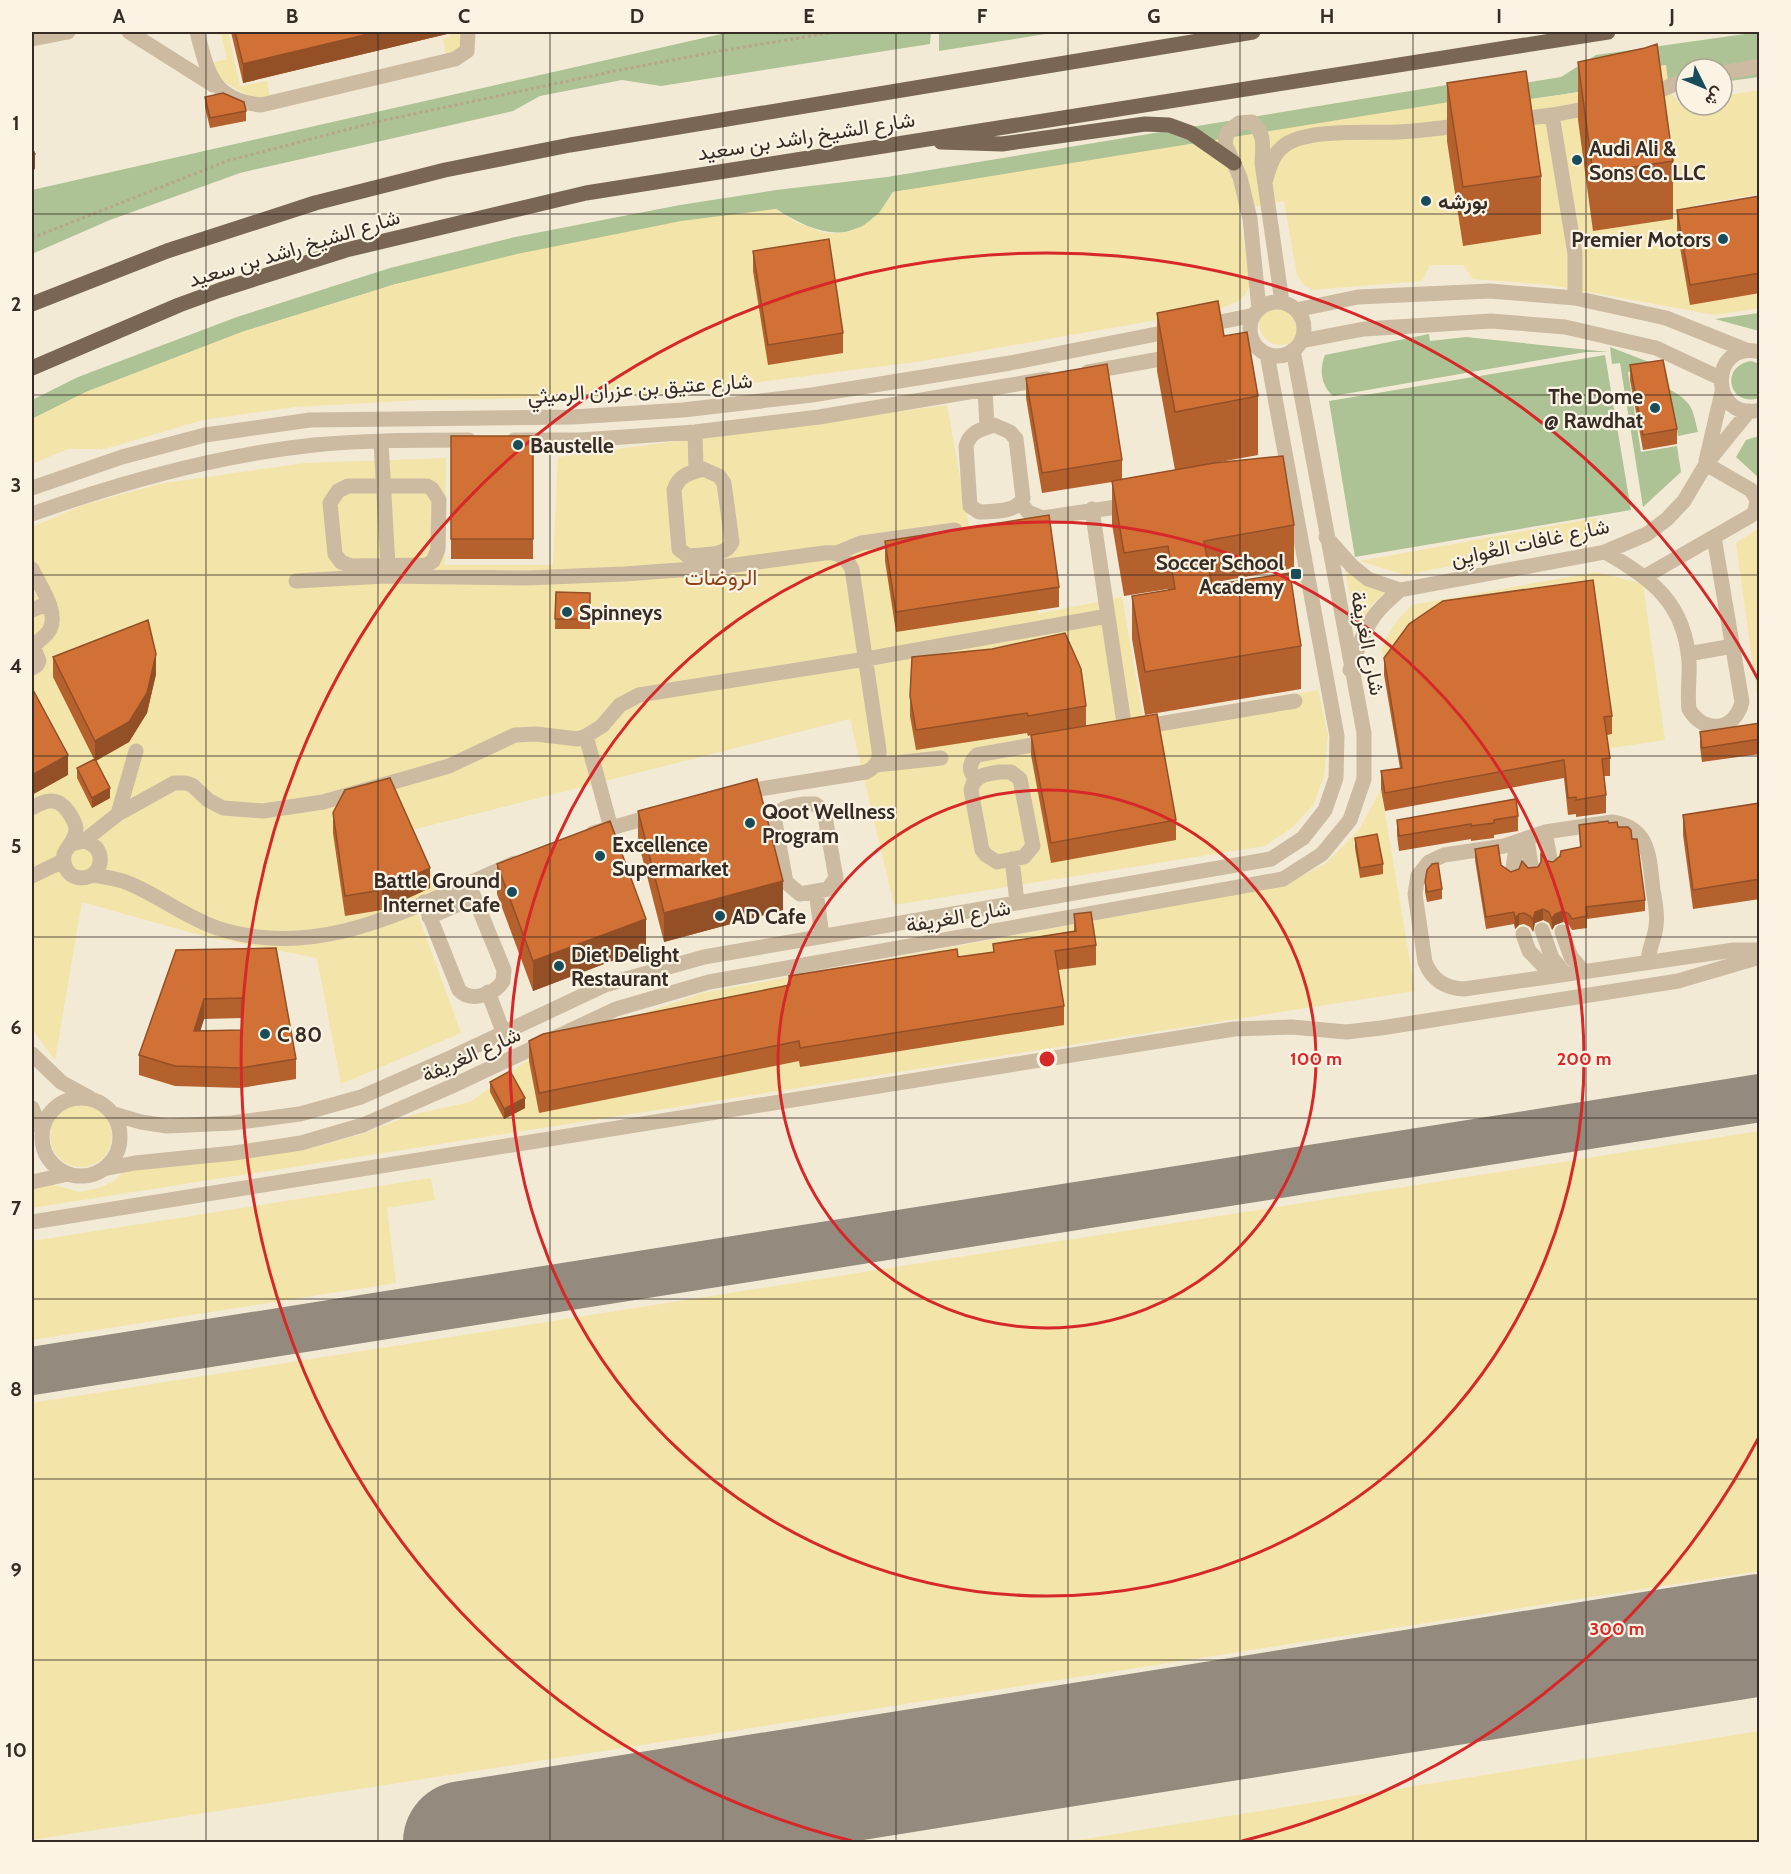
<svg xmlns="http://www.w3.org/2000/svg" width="1791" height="1874" viewBox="0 0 1791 1874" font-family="Cabin,Vazirmatn,sans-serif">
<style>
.green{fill:#adc395}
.sand{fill:#f3e4a9}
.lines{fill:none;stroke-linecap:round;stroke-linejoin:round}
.taxiway{stroke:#948b7e;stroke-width:48}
.runway{stroke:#948b7e;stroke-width:122}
.path{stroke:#b8a58b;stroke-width:3;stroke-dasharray:3 3;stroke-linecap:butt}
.minor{stroke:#ccbba1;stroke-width:15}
.major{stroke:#796654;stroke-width:15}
.wall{fill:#b5612e;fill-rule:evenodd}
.shaded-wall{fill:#934f26}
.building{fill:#d27136;stroke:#934f26;stroke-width:1.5;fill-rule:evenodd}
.grid{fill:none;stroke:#362c25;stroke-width:1.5;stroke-opacity:0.55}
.ring{fill:none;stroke:#d62828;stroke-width:3}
.poi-dot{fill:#174c5b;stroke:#fbf3e3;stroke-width:2}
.labels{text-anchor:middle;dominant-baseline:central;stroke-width:4.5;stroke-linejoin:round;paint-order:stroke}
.street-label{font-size:21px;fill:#362c25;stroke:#fbf3e3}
.poi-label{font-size:21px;font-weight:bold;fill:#362c25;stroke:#fbf3e3;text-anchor:start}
.neighbourhood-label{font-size:22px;fill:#8c4316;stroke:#fbf3e3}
.centre{fill:#d62828;stroke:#fbf3e3;stroke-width:3}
.ring-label{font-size:18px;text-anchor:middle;font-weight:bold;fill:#d62828;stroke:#fbf3e3;stroke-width:4.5;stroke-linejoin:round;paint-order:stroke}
.neatline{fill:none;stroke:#362c25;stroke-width:2}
.grid-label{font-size:20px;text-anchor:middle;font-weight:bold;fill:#362c25}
</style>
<rect width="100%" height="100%" fill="#f3ead6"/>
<!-- green -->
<path class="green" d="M730 32H931L930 44 661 86 622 80 540 96 513 111 240 173 110 220 32 254V190Z
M939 32H1058L939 51Z
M1759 32V77L1722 82V69H1686V87L1579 92 893 192C889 198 885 206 880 212 848 248 809 230 776 209L396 284 242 332 86 392 32 419V400L78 377 237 317 390 268 515 237 680 205 776 190 887 177 1459 83 1492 88 1561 77 1596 55Z
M1759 313V331L1715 319Z
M1429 334 1430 341 1466 337 1608 352H1586L1333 396C1321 385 1319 370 1325 355Z
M1610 347 1649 362 1650 369 1628 372 1641 452 1677 446 1681 472 1643 507 1620 363 1612 364Z
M1605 355 1631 510 1355 557 1329 401Z
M1751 361 1760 364 1759 398C1729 408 1719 366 1751 361Z
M1669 389C1693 403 1692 407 1698 432L1678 436Z
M1759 436H1760L1759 478 1736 457 1746 440Z"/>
<!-- sand -->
<path class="sand" d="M221 32H228L240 86 267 81 270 97 255 100 218 78 214 62 227 59Z
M448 32H465L469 49 446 54 443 39 449 37Z
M1666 65 1669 90 1679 103 1686 102V105H1722V96L1759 90V194L1695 205 1702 220 1759 212V308L1715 315 1551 285 1473 279 1463 265H1430L1422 281 1312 290 1303 284 1297 275 1284 201 1238 210 1251 283 1245 295 1237 302 1219 309 923 361 683 392 629 397 423 400 295 407 203 420 105 449H68L32 464V419L86 392 242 332 396 284 517 254 681 221 776 209 796 222 824 233H843L863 226 879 213 893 192 1462 100 1494 105 1579 92 1600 74Z
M1259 323a22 22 0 1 1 44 0a22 22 0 1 1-44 0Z
M947 405 970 532 1025 521 1038 614 1122 597 1144 722 1318 690 1328 734 1324 777 1313 805 1293 827 1265 846 894 905 850 719 412 830 445 902 417 912 461 1033 341 1084 317 958 203 936 82 902 55 1060 32 1029V527L83 505 159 484 305 463 446 458 445 565H553L558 457Z
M1596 518 1597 537 1405 575 1360 561Z
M1759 528V710L1736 543Z
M1345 569 1390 588 1371 605 1357 636Z
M1597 572 1643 584 1665 740 1578 753 1402 774 1382 649C1388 630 1398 619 1412 605Z
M1381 789 1415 991 32 1208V1189L50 1184 80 1192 99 1188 114 1181 124 1171 312 1148 362 1134 415 1114 470 1102 522 1064 647 1012 703 993 1281 886 1325 864 1359 830Z
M50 1136a31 31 0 1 1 62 0a31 31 0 1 1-62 0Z
M1759 1131V1571L32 1840V1403Z
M431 1178 435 1200 387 1208 396 1283 32 1340V1241Z
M1759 1731V1842H1066Z"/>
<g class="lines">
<!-- taxiway -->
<path class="taxiway" d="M32 1371 1760 1098"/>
<!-- runway -->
<path class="runway" d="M464 1842 1760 1635"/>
<!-- path -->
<path class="path" d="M32 238 227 161 376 122 615 71 714 52 835 32"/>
<!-- minor -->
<path class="minor" d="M129 32 213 85
M197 32C208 73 212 100 261 105L455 59 467 51 468 32
M32 39 68 32
M1722 73 1760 66
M1645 96 1686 80
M1552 115 1575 254V298
M1513 120 1552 115 1595 107
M1265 182C1270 166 1273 152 1288 143 1312 129 1369 133 1398 132 1422 131 1445 127 1468 125
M1250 329a27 27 0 1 1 54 0a27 27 0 1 1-54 0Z
M1259 309 1250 219 1240 177 1225 144 1227 133 1239 123 1252 122C1265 133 1263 147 1262 163L1282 302
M1296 310 1358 297 1490 291 1575 298 1666 318 1746 350
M1201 326 1254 315
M1301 341 1364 329 1491 321 1565 327 1656 348 1720 378
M1760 352C1708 339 1709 423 1760 410
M1088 372 1177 356
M985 390 987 427
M994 425 1010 432 1016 439 1023 498C1017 513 992 511 979 512L970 506 966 446C970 432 981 429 994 425Z
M695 432 696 471
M514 440H581L695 432 819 417 1047 379
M381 442 388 566
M1706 461 1722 392
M703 469 719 476 724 483 732 542C727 557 701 554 688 556L679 549 674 490C679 475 689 473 703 469Z
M348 486H427L432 489 439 500 438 549 433 561 427 565 351 566 341 562 335 554 330 503 338 491Z
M32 488 122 457 205 435 310 420 573 417 683 410 812 395 1010 363 1177 330
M1021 503 1028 512 1042 518 1130 505
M1092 509 1125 730
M32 514C122 482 218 455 314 445 366 440 418 440 469 440
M1326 537 1352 566 1368 579 1400 590 1605 552 1647 534 1667 519 1684 501 1706 464 1749 411
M1605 552C1653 579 1685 604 1689 662 1690 677 1687 693 1689 709 1704 735 1735 731 1742 702L1714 537
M837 553 861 543 955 530
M32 569C39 585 59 611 50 629 47 636 38 641 33 646
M1644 577 1752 515 1755 511 1757 500 1751 490 1706 464
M296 581 385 576 527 578 624 574 721 567 824 553C838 551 846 557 852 569L879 750C880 761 876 767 866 772L741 792
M32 610 49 603
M32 643 39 661 37 665 32 668
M1688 654 1733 646
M1350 670C1358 649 1364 627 1379 610 1385 603 1393 596 1400 590
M1141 727 1295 701
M586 736 611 828
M876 765 941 758
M999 772H1011L1020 779 1033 846 1024 857 997 862 986 855 982 850 971 790C974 775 986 774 999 772Z
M976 779C968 771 969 763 977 755L1049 742
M803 804H815L824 811 836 878 828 889 800 894 786 882 775 822C778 807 790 806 803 804Z
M32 808C48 798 60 797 71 816 73 820 76 824 76 829 76 839 68 846 64 854 60 887 104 884 100 856 98 847 92 843 84 841L71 844
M118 814 136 751
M1545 832 1551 864
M593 833 657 815
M1527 839 1532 871
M84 841 118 814 174 783H186L192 785 208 800 223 808 263 811 323 802 449 766 515 735 536 734 578 739 586 736 602 726 620 705 639 695 866 659 1108 616
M1012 859 1017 902
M1512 874 1517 842
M92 875C104 877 116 878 128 883 158 895 185 917 217 928 324 963 419 903 515 863
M32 876 63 861
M816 891 822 936
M424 902 459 990C471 1003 495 994 503 981L504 970 468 882
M429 917 473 898
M1542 930 1552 958 1565 974
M1562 932 1571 957 1584 972
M1523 934 1529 951 1553 976
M1648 962C1648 949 1655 939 1656 926 1658 914 1655 901 1653 890 1649 858 1651 828 1612 822L1545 832 1504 846 1444 855 1429 862 1418 876 1415 894 1425 962C1432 980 1445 988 1464 989L1734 950H1760
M488 992 504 1034
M32 1054 61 1082 90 1098
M42 1137a39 39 0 1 1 78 0a39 39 0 1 1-78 0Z
M32 1108 42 1131
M114 1114 141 1122 167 1126 232 1123 300 1114 361 1097 452 1057 605 985 704 957 1271 859 1303 838 1325 810 1336 778 1337 736 1267 354
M103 1169 135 1163 234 1153 301 1143 363 1125 450 1087 616 1009 709 982 1283 879 1322 854 1350 820 1364 779V733L1293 350
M32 1182 68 1174
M32 1222 1234 1029 1292 1027 1346 1032 1381 1028 1678 981 1760 957"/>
<!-- major -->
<path class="major" d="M941 142 1002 144 1145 124 1169 125 1191 133 1234 163
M32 304 167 251 315 203 445 170 570 145 1253 32
M32 368 179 305 220 290 346 250 586 193 1608 32"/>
</g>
<!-- wall -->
<path class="wall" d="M231 32H447V34L243 83Z
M1578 62 1673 161V219L1593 231 1578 120Z
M1447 83 1541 176V234L1463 246 1447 141Z
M205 97 246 111V121L210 128 205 107Z
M1760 196V293L1690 305 1677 230V210Z
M753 251 843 333V353L768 365 753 271Z
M1157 313 1224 336 1258 396V455L1182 469 1294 525V568L1211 583 1212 585 1301 646V689L1145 715 1132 639V596L1168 590V589L1124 596 1112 524V482L1042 493 1026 398V378L1122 460V479L1175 470 1157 371Z
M1630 365 1677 429V444L1643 450 1630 380Z
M451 436H533V559H451Z
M885 541 1059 587V607L896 632 885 561Z
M556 592 590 593V629H555Z
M53 657 156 674 147 713 129 742 96 761 110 798 92 808 77 778V768L94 759 53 677Z
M1384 658 1612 716V734L1607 735 1610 758V776H1604L1606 795V813L1576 817V814L1568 815 1564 778 1385 811 1381 789V771L1400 768 1384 675Z
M910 696 1086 706V726L1176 820V840L1051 863 1031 755V735L1028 736 1027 733 916 750 910 716Z
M1760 723V754L1702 762 1700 747V732Z
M1760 803V899L1693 909 1683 835V815Z
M638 811 783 910 664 942 638 841Z
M333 813 430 888 382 910 345 916 333 833Z
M1518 816V831L1494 835V838L1471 841V839L1399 851 1397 835V820Z
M1609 823 1618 827 1632 839 1645 900V911L1587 919V928L1572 930 1569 925 1563 922 1555 925 1552 930 1549 923 1543 920 1535 923 1533 932 1530 927 1524 924 1519 925 1515 929 1514 924 1486 929 1475 860V849L1501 865 1511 872 1528 868 1538 867 1541 863 1547 861 1553 862 1580 848 1579 825Z
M1355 838 1383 864V874L1360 878 1355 848Z
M497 864 646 948 533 991 497 894Z
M1425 882 1442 889V899L1427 902 1425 892Z
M1074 914 1096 945V965L1058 970 1064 1006V1025L800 1067 799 1061 539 1113 529 1061V1041L789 985V976L958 957 993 952V944L1074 931Z
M276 948 296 1059V1079L241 1088 175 1086 139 1075V1055L176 950ZM242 1018V1030L200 1031 204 1019Z
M490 1082 525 1108 504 1119 490 1092Z"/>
<!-- shaded-wall -->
<path class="shaded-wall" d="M377 32H447V34L243 83V64Z
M35 154V169L32 171V156Z
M156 654V674L147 713 129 742 95 761V741Z
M68 755V775L32 795V775Z
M110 788V798L92 808V798Z
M430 868V888L382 910V890Z
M783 881V910L664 942V913Z
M1543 909V920L1535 923 1533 932V920L1535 912Z
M1563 911V922L1555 925 1552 930V919L1555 914Z
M1519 914V925L1515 929V918Z
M646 919V948L533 991V961Z
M204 999V1019L194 1051V1031Z
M525 1098V1108L504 1119V1109Z"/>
<!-- building -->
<path class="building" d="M235 32H377L243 64Z
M1657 44 1673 161 1593 173 1578 62 1645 48Z
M1526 71 1541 176 1463 187 1447 83Z
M223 93 244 102 246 111 210 118 205 97Z
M32 148 35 154 32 156Z
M1760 196V273L1690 285 1677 210Z
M829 239 843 333 768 345 753 251Z
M1218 301 1224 336 1247 332 1258 396 1175 412 1157 313Z
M1663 360 1677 429 1643 435 1630 365Z
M1107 364 1122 460 1042 473 1026 378Z
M451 436H533V539H451Z
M1283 456 1294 525 1204 541 1212 585 1290 573 1301 646 1145 672 1132 596 1175 589 1168 546 1124 553 1112 481 1214 463Z
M1049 515 1059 587 896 612 885 541Z
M1593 580 1612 716 1604 717 1610 758 1602 759 1606 795 1576 800V797L1568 798 1564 760 1385 793 1381 771 1402 768 1384 658 1409 624 1443 601Z
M556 592 590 593V619H555Z
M148 620 156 654 147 693 129 722 95 741 53 657Z
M1065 633 1081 669 1086 706 1028 716 1027 713 916 730 910 696 912 657 992 649Z
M32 688 68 755 32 775Z
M1157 714 1176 820 1051 843 1031 735Z
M1760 723V739L1702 748 1700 732Z
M95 759 110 788 92 798 77 768Z
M390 778 430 868 382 890 345 896 333 813 345 790Z
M757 779 783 881 664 913 638 811Z
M1516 799 1518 816 1494 820V823L1471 826V824L1399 836 1397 820Z
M1760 803V879L1693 890 1683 815Z
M610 821 646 919 533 961 497 864Z
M1608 821 1609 823 1617 822 1618 827H1628L1631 830 1632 839H1637L1645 900 1586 907 1587 916 1572 919 1569 914 1563 911 1555 914 1552 919 1549 912 1543 909 1535 912 1533 920 1530 916 1524 913 1519 914 1515 918 1514 912 1486 917 1475 849 1498 845 1501 865 1511 872 1519 869 1522 861 1528 868 1538 867 1541 862V854L1547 861 1553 862 1560 856 1561 851 1581 847 1579 825Z
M1377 834 1383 864 1360 868 1355 838Z
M1438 863 1442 889 1427 892 1425 882 1427 870 1432 864Z
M1091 912 1096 945 1055 951 1064 1006 800 1048 799 1041 539 1093 529 1041 543 1034 790 985 789 976 957 949 958 957 994 952 993 944 1076 931 1074 914Z
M276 948 296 1059 241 1068 175 1066 139 1055 176 950ZM242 998V1030L194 1031 204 999Z
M510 1071 525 1098 504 1109 490 1082Z"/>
<!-- grid -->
<path class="grid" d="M206 32V1842M378 32V1842M550 32V1842M723 32V1842M896 32V1842M1068 32V1842M1240 32V1842M1413 32V1842M1586 32V1842M32 214H1760M32 395H1760M32 575H1760M32 756H1760M32 937H1760M32 1118H1760M32 1299H1760M32 1479H1760M32 1660H1760"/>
<!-- distance rings -->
<g class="ring">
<circle cx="1047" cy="1059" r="269"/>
<circle cx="1047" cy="1059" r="537"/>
<path d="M1759 1437A806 806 0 0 1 1242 1841M852 1841A806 806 0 1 1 1759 681"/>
</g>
<!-- markers -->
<g class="poi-dot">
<circle cx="1577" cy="160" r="6"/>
<circle cx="1426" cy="201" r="6"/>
<circle cx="1723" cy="239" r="6"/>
<circle cx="1655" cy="408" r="6"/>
<circle cx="518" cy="445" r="6"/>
<rect x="1290" y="568" width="12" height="12" rx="3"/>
<circle cx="567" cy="612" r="6"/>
<circle cx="750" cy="823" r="6"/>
<circle cx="600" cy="856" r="6"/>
<circle cx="512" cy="892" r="6"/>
<circle cx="720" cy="916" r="6"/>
<circle cx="559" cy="966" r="6"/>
<circle cx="265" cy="1034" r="6"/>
</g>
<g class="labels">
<!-- street labels -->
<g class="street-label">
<text transform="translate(806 136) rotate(-9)">شارع الشيخ راشد بن سعيد</text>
<text transform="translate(294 248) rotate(-17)">شارع الشيخ راشد بن سعيد</text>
<text transform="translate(640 388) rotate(-4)">شارع عتيق بن عزران الرميثي</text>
<text transform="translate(1530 542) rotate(-12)">شارع غافات العُوايِن</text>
<text transform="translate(1368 643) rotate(79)">شارع الغريفة</text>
<text transform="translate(958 916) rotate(-10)">شارع الغريفة</text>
<text transform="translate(471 1054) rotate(-24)">شارع الغريفة</text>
</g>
<!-- poi labels -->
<g class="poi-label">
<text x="1589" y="148">Audi Ali &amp;<tspan x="1589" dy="24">Sons Co. LLC</tspan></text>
<text x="1438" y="201">بورشه</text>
<text x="1711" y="239" text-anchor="end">Premier Motors</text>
<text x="1643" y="396" text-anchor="end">The Dome<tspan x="1643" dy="24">@ Rawdhat</tspan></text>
<text x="530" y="445">Baustelle</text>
<text x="1284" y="562" text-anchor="end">Soccer School<tspan x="1284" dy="24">Academy</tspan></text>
<text x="579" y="612">Spinneys</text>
<text x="762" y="811">Qoot Wellness<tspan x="762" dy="24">Program</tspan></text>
<text x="612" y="844">Excellence<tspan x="612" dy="24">Supermarket</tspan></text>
<text x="500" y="880" text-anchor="end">Battle Ground<tspan x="500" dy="24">Internet Cafe</tspan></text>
<text x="732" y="916">AD Cafe</text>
<text x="571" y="954">Diet Delight<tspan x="571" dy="24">Restaurant</tspan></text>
<text x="277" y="1034">C 80</text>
</g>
<!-- neighbourhood labels -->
<g class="neighbourhood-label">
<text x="721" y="577">الروضات</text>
</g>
</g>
<circle cx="1047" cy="1059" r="9" class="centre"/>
<g class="ring-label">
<text x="1316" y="1065">100 m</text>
<text x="1584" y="1065">200 m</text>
<text x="1617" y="1635">300 m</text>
</g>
<!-- border -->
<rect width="1791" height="1874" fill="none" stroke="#fbf3e3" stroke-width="66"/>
<!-- north arrow -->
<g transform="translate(1704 87) rotate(133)"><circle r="28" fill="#fbf3e3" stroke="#aca397" stroke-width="1.5"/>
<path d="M0-4.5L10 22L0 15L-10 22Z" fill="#174c5b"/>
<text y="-9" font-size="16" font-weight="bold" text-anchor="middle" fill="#362c25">ش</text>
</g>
<rect x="33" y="33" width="1725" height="1808" class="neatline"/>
<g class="grid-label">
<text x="119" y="23">A</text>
<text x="292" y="23">B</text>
<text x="464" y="23">C</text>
<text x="637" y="23">D</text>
<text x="809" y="23">E</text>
<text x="982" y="23">F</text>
<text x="1154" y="23">G</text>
<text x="1327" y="23">H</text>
<text x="1499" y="23">I</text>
<text x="1672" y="23">J</text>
<text x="16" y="130">1</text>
<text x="16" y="311">2</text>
<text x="16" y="492">3</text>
<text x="16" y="673">4</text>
<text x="16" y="853">5</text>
<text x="16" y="1034">6</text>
<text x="16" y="1215">7</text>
<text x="16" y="1396">8</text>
<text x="16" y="1577">9</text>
<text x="16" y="1757">10</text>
</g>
</svg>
